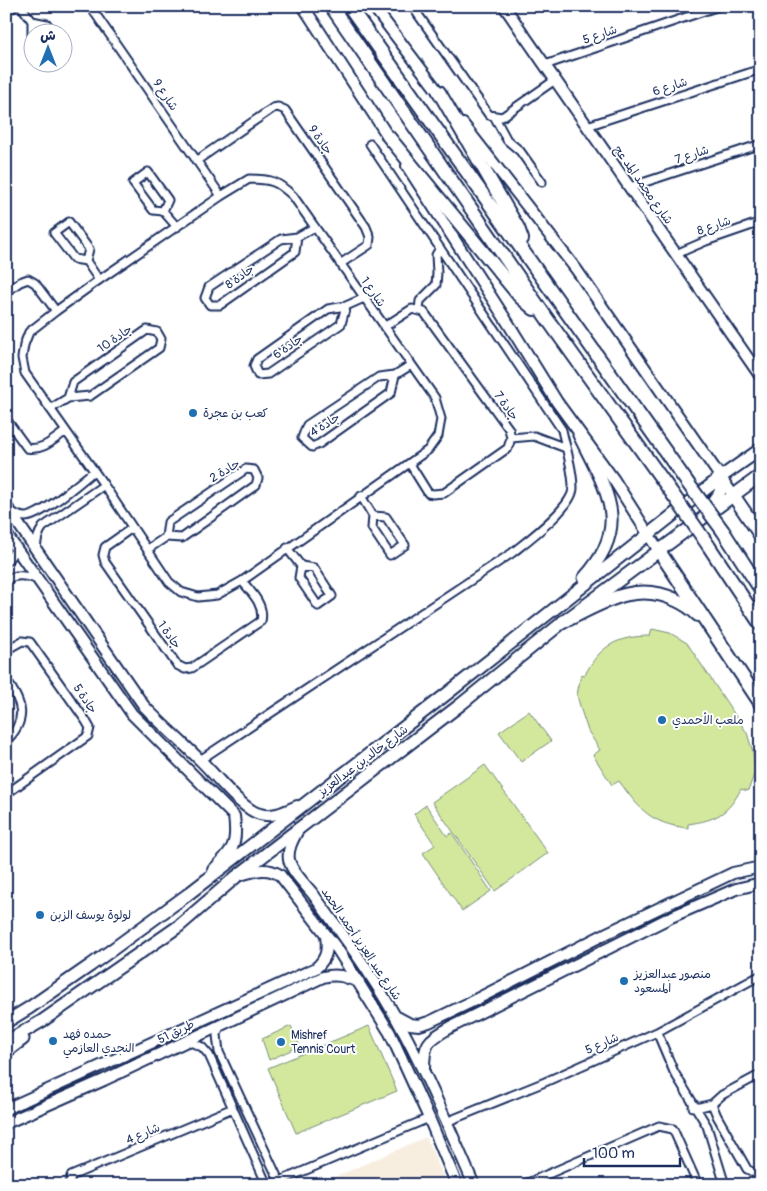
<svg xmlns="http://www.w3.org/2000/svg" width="767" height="1191" viewBox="0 0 767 1191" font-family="Pangolin,'Playpen Sans Arabic',sans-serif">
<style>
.built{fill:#f8eee0}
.green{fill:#d3e89c;stroke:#778c7d}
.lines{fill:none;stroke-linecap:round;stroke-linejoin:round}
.street-casing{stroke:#1b2f5e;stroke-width:11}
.secondary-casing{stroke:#1b2f5e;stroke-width:14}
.primary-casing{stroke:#1b2f5e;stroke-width:15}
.highway-casing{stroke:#1b2f5e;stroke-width:16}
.street{stroke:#fff;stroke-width:7}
.secondary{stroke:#fff;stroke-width:10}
.primary{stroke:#fff;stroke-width:11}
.highway{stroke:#fff;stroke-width:12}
.highway-bridge-casing{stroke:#1b2f5e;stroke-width:16;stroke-linecap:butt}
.highway-bridge{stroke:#fff;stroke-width:12}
.poi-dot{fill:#1f6fb2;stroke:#fff;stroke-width:2}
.labels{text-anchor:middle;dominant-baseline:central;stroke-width:4;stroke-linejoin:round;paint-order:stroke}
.street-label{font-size:12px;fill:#1b2f5e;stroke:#fff}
.poi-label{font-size:12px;fill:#1b2f5e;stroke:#fff;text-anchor:start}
</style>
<rect width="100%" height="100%" fill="#fff"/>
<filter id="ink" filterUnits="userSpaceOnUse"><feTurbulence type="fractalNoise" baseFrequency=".02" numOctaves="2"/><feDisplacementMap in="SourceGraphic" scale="10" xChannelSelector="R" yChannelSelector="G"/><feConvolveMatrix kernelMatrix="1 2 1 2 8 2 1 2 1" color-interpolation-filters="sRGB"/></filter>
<g filter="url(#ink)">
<!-- built -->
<path class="built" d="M426 1137 447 1185H317Z"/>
<!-- green -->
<path class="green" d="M652 629 670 633 687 643 747 733 753 752 755 772 748 791 741 789C728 814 716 820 688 824V828C651 824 640 810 619 781L612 785 593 755 600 750 588 731 581 710 577 695 581 674 585 675C599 646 618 636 650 636Z
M529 711 551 741 521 762 499 732Z
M485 765 548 853 495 891 432 802Z
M426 805 447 836 452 833 491 891 462 911 423 853 435 845 414 814Z
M291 1026 300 1046 269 1060 262 1039Z
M369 1026 397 1091 296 1133 268 1068Z"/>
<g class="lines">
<defs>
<path id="street" d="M21 6 32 21V35
M90 6 221 196
M412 6 489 115 502 117 555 80
M6 12 15 6
M32 21 47 24 52 32
M545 65 719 6
M494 116 507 140 520 151 542 182
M587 126 761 69
M196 161 273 108 278 107 285 110 366 227 370 237 369 245 340 264
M249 179C271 179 277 181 293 196L435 398 441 419 438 436 428 450 242 581 217 595 198 597 181 592 169 582 104 485 25 373 22 358 24 345 29 332 56 311 99 280 221 196Z
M630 187 761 144
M163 211 168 200 148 172 133 183 153 210 163 211 177 227
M69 222 89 249 86 261 74 259 54 233Z
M297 237 295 252 220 305H210L205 298 209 287 281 239 297 237 315 227
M676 254 706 241 761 222
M86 261 99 280
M6 292 20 282 28 279 35 283 56 311
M346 306 341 324 268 374 258 375 254 366 257 359 328 309 346 306 364 298
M419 310 420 301 436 285 437 273 436 255 440 248
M384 327 412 309 424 312 509 429 511 438 508 448 444 493 433 494 428 493 410 464
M395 375 391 393 319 444 312 447 302 438 307 425 379 377 395 375 411 365
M50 409 68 398 90 396 159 348 161 339 157 332 147 330 73 382 68 398
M6 419 27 448C43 451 53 440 66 431
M511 438 534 436 566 448
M361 496 373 516 372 528 390 555 405 545 386 517 373 516
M11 511C15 514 20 517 25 517 41 517 80 482 94 471
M132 528 105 547 103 555 105 562 177 665 185 669 192 668 261 621C265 605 251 592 242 581
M287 548 301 566 299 578 318 606 332 596 314 568 301 566
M148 549 166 537 182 538 256 485 258 478 254 470 246 469 168 522 166 537
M36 550C37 541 37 535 43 527L104 485
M6 562 14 552 15 546
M6 580C17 573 26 576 37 579
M6 650 22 641 30 642 86 721 90 728 88 736 6 794
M6 680C23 703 28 720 6 741
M200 760 512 553C527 541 573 507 573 488 573 469 566 449 562 430L370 144
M220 1025 217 1035 219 1052 281 1185
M657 1032 674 1072 707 1126 725 1185
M188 1041 202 1047 209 1055 267 1185
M761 1074 722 1095 712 1104 717 1116 747 1169 756 1174H761
M693 1107H700L712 1104
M446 1122 545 1082 657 1032 761 975
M6 1180 8 1185
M280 1181 429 1118
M69 1185 71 1176 233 1108
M523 1185 659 1126 673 1129 698 1185"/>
<path id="secondary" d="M303 6 391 141
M373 6 443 98
M504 6 761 377
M463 124 576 269 733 495
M407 166 508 323 557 402 614 480 659 551
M6 506 144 706C162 725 182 742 200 760 215 774 242 810 260 814 273 818 286 811 297 806
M6 534 132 714 234 816C238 845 233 850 213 870
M299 828C294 838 287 848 289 860 292 872 305 884 313 894 333 922 354 949 372 978 414 1042 443 1114 474 1185
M240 875C255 871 266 866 280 875L338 950 390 1033 429 1118 457 1185
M395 1016 410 1024 419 1025 429 1022 469 1003 609 932 733 873 761 867
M424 1070C424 1042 427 1041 451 1027L671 917 736 889 761 883
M6 1109 316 968C327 958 328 950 326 936
M6 1123 104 1080 323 977C337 973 346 977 359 982"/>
<path id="primary" d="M579 435C606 490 633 525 584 578
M708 508C717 498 724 491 721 477
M6 1022 29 1008 91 965 187 895 448 693 721 477 761 449
M6 1042 42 1021 179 926 237 876 460 705 563 622 761 475
M6 1052 23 1039"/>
<path id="highway" d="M331 6 548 320 674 496
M349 6 687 482
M439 92 518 228 522 239
M388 136 520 297 534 309
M733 495 761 536
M723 531 761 590
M708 545 761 625
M659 551 761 704
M563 622C601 604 634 580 676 600 685 604 691 608 698 615"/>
</defs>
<!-- street casing -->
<use href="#street" class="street-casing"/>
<!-- secondary casing -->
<use href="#secondary" class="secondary-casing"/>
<!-- primary casing -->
<use href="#primary" class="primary-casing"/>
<!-- highway casing -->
<use href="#highway" class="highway-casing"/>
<!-- street -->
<use href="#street" class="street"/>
<!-- secondary -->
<use href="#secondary" class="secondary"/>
<!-- primary -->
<use href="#primary" class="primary"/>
<!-- highway -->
<use href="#highway" class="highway"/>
<defs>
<path id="highway-bridge" d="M687 482 723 531
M674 496 708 545"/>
</defs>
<!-- highway-bridge casing -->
<use href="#highway-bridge" class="highway-bridge-casing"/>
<!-- highway-bridge -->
<use href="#highway-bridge" class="highway-bridge"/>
</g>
</g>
<!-- markers -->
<g class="poi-dot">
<circle cx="193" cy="413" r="5"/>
<circle cx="662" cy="720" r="5"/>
<circle cx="40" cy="915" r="5"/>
<circle cx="624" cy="981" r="5"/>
<circle cx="53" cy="1041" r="5"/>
<circle cx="281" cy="1042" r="5"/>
</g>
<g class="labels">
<!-- street labels -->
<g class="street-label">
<text transform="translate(600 35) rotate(-19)">شارع 5</text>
<text transform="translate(670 87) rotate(-18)">شارع 6</text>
<text transform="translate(165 95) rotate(56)">شارع 9</text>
<text transform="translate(320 140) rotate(55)">جادة 9</text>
<text transform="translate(692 155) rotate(-18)">شارع 7</text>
<text transform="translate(643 185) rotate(55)">شارع محمد المد عج</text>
<text transform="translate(714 226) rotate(-19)">شارع 8</text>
<text transform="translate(240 277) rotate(-36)">جادة 8</text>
<text transform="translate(373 292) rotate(55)">شارع 1</text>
<text transform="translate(115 339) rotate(-35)">جادة 10</text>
<text transform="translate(288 347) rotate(-35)">جادة 6</text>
<text transform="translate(506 406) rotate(54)">جادة 7</text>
<text transform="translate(325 425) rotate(-32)">جادة 4</text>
<text transform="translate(225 471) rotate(-31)">جادة 2</text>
<text transform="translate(169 635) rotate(55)">جادة 1</text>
<text transform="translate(85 699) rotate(56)">جادة 5</text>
<text transform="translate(363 761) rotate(-37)">شارع خالد بن عبدالعزيز</text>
<text transform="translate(361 944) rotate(56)">شارع عبد العزيز أحمد الحمد</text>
<text transform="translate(176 1032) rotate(-26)">طريق 51</text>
<text transform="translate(602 1044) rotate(-24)">شارع 5</text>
<text transform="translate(143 1134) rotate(-23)">شارع 4</text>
</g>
<!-- poi labels -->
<g class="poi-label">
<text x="203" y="413">كعب بن عجرة</text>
<text x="672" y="720">ملعب الأحمدي</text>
<text x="50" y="915">لولوة يوسف الزبن</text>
<text x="634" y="974">منصور عبدالعزيز<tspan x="634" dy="14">المسعود</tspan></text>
<text x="63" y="1034">حمده فهد<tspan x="63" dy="14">النجدي العازمي</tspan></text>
<text x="291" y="1035">Mishref<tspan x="291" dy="14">Tennis Court</tspan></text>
</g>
</g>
<!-- margin -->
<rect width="767" height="1191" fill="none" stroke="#fff" stroke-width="25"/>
<rect x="12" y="12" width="742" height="1166" fill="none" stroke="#1b2f5e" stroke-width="2" filter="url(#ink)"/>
<!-- north arrow -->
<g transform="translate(48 48)"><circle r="24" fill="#ffffff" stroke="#a4acbf"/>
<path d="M0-4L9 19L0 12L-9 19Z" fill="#1f6fb2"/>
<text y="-8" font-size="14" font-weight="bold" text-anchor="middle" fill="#1b2f5e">ش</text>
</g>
<!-- scale -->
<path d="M584 1158v8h96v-8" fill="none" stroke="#1b2f5e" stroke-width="2.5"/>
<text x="592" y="1158" font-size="15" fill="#1b2f5e" stroke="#ffffff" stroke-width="4" paint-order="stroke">100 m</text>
</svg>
